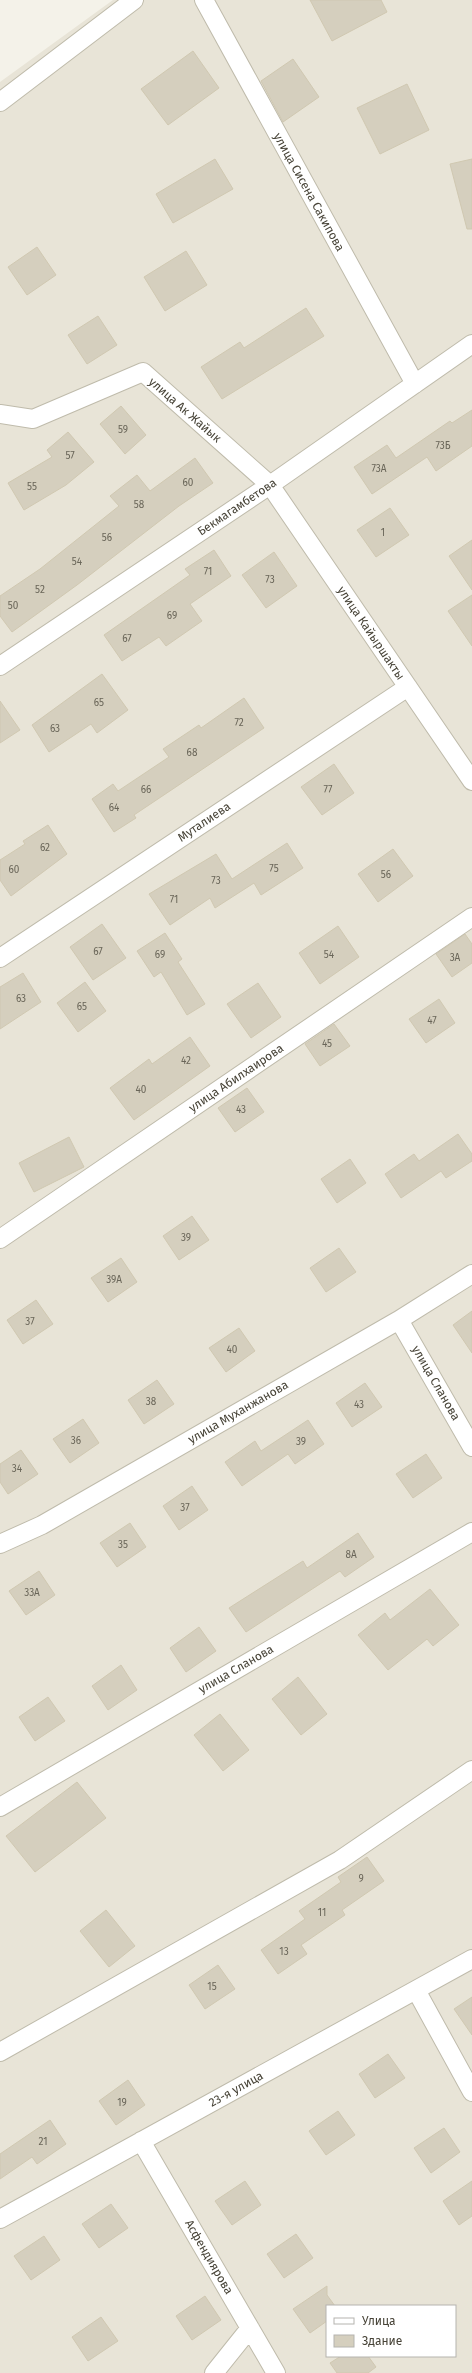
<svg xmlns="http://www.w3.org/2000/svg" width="472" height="2373" viewBox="0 0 472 2373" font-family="'Fira Sans',sans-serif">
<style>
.residential{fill:#e8e4d7;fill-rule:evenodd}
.building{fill:#d5cfbe;stroke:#d0c8b1}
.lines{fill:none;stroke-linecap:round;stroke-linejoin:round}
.minor-casing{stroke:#bfbbab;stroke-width:20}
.minor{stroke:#fff;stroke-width:18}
.labels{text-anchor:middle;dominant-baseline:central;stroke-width:3;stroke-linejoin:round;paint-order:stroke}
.number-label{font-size:10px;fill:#6a6659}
.street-label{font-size:12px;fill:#474337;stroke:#fff}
</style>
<rect width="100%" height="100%" fill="#f4f2e9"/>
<!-- residential -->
<path class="residential" d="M113 0H472V2373H0V82ZM327 2306H455V2356H327Z"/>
<!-- building -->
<path class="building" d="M310 0H381L387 12 332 41Z
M193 51 219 88 168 125 141 89Z
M293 59 319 97 283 122 261 81Z
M407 84 429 130 380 154 357 108Z
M215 159 233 189 173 223 156 194Z
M472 159V229H467L450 164Z
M37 247 56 275 27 295 8 267Z
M186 251 207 285 165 311 144 277Z
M306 308 324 336 222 399 201 367 240 342 244 348Z
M98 316 117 345 87 364 68 335Z
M121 406 146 435 125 454 100 424Z
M472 410V446L436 471 427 457 372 494 354 467 387 445 396 458 450 421 452 423Z
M68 432 94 462 66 485 24 510 8 483 52 457 47 450Z
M195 458 213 483 179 506 77 585 12 632 0 616V596L40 569 119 506 110 496 137 475 150 491Z
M390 508 409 535 376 557 357 530Z
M472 540V590L449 556Z
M214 550 231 576 190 604 202 621 166 646 159 637 122 661 104 635 190 575 185 569Z
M274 552 297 586 266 608 242 575Z
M472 595V646L448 611Z
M102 674 128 710 97 733 91 724 49 752 32 725Z
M244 698 264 728 134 815 136 818 114 832 92 799 113 784 118 791 169 757 163 749 199 725 201 728Z
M0 701 20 730 0 743Z
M334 764 354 793 322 815 301 787Z
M48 825 67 854 11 896 0 880V860L25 844 23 841Z
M287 843 303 868 261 895 254 883 215 908 210 898 170 925 149 894 216 854 232 879Z
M393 849 413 876 378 902 358 874Z
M102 924 126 958 93 980 70 947Z
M338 926 359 957 320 984 299 953Z
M165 933 182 959 178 962 205 1004 187 1015 161 972 154 977 137 951Z
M465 934 472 944V963L452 977 436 954Z
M23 973 41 1002 0 1029V987Z
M85 982 106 1011 78 1032 57 1003Z
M258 983 281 1017 251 1038 227 1004Z
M439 999 455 1023 426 1043 409 1019Z
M334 1024 350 1046 320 1066 305 1044Z
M190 1037 210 1066 134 1120 110 1088 149 1059 152 1064Z
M247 1088 264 1112 235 1132 218 1108Z
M458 1134 472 1154V1161L446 1178 441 1171 401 1198 385 1174 414 1154 419 1161Z
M69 1137 84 1167 34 1192 19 1163Z
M350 1159 366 1183 337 1203 321 1179Z
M192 1216 209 1240 179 1260 163 1236Z
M339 1248 356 1272 326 1292 310 1268Z
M121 1258 137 1282 108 1302 91 1278Z
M36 1300 53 1324 23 1344 7 1320Z
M472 1311V1353L453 1325Z
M239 1328 255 1351 226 1372 209 1348Z
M157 1380 174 1404 144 1424 128 1400Z
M365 1383 382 1407 352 1427 336 1403Z
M83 1419 99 1443 70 1463 53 1439Z
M308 1420 324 1444 295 1464 288 1454 242 1486 225 1462 255 1441 261 1451Z
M21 1450 38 1474 8 1494 0 1482V1464Z
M426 1454 442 1478 413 1498 396 1474Z
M192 1486 208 1510 179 1530 163 1506Z
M130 1523 146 1547 117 1567 100 1543Z
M358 1533 374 1557 345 1577 340 1571 246 1632 229 1608 303 1561 307 1568Z
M39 1571 55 1595 26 1615 9 1591Z
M430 1589 459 1625 433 1646 427 1639 388 1670 358 1635 385 1613 390 1620Z
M199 1627 216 1651 186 1672 170 1648Z
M121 1665 137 1690 108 1710 92 1686Z
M298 1677 327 1714 301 1735 272 1699Z
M48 1697 65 1721 35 1741 19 1717Z
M220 1714 249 1750 223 1771 194 1735Z
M77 1782 106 1818 35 1872 6 1836Z
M367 1857 384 1881 342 1910 345 1915 301 1945 307 1954 278 1974 261 1950 305 1919 299 1911 341 1882 338 1877Z
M106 1910 135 1946 109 1967 80 1931Z
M218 1965 235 1989 205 2009 189 1985Z
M472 1997V2035L454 2009Z
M388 2054 405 2078 375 2098 359 2074Z
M128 2080 145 2105 116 2125 99 2101Z
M338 2111 355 2135 326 2155 309 2131Z
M50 2120 66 2144 37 2164 32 2157 0 2179V2154Z
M444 2128 460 2152 431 2173 414 2148Z
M245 2181 261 2205 232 2225 215 2201Z
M472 2181V2216L459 2225 443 2201Z
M111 2204 128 2228 99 2248 82 2224Z
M296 2234 313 2258 284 2278 267 2254Z
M44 2236 60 2260 31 2280 14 2256Z
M327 2286V2295L335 2306H327V2321L310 2333 293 2309Z
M205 2296 221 2320 192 2340 176 2316Z
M101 2317 118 2341 88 2361 72 2337Z
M341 2356H368L376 2367 368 2373H337L330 2363Z"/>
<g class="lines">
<defs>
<path id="minor" d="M204 0 415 384
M0 102 134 0
M0 414 33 419 143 372 270 485 472 781
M0 666 270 485 472 344
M0 958 408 687
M0 1239 472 917
M399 1320 472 1447
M0 1544 42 1525 399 1320 472 1274
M0 1807 472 1532
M416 1990 472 2092
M0 2052 340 1860 472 1770
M141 2141 276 2373
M0 2219 472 1959
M214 2373 250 2328"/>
</defs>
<!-- minor casing -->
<use href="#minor" class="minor-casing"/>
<!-- minor -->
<use href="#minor" class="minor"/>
</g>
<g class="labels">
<!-- number labels -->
<g class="number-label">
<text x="123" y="430">59</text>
<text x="443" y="446">73Б</text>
<text x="70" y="456">57</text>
<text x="379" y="469">73А</text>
<text x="188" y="483">60</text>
<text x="32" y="487">55</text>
<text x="139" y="505">58</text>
<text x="383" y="533">1</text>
<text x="107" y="538">56</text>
<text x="77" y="562">54</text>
<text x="208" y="572">71</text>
<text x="270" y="580">73</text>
<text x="40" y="590">52</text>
<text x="13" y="606">50</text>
<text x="172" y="616">69</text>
<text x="127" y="639">67</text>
<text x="99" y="703">65</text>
<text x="239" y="723">72</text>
<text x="55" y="729">63</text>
<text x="192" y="753">68</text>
<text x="146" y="790">66</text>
<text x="328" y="790">77</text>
<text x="114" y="808">64</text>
<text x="45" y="848">62</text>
<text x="274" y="869">75</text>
<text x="14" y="870">60</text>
<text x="386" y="875">56</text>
<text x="216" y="881">73</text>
<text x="174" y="900">71</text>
<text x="98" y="952">67</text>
<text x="160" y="955">69</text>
<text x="329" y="955">54</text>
<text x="455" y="958">3А</text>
<text x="21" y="999">63</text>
<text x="82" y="1007">65</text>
<text x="432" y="1021">47</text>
<text x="327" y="1044">45</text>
<text x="186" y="1061">42</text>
<text x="141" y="1090">40</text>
<text x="241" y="1110">43</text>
<text x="186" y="1238">39</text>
<text x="114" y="1280">39А</text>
<text x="30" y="1322">37</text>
<text x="232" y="1350">40</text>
<text x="151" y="1402">38</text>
<text x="359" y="1405">43</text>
<text x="76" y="1441">36</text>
<text x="301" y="1442">39</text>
<text x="17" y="1469">34</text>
<text x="185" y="1508">37</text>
<text x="123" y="1545">35</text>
<text x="351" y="1555">8А</text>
<text x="32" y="1593">33А</text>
<text x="361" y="1879">9</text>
<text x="322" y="1913">11</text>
<text x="284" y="1952">13</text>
<text x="212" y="1987">15</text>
<text x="122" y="2103">19</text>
<text x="43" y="2142">21</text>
</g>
<!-- street labels -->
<g class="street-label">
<text transform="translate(309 192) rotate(61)">улица Сисена Сакипова</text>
<text transform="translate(185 410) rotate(41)">улица Ак Жайык</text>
<text transform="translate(237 507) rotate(-34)">Бекмагамбетова</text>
<text transform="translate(371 633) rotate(56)">улица Кайыршакты</text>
<text transform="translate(204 822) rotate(-34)">Муталиева</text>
<text transform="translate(236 1078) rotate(-34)">улица Абилхаирова</text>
<text transform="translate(436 1383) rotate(60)">улица Сланова</text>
<text transform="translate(238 1412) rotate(-30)">улица Муханжанова</text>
<text transform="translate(236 1669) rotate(-30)">улица Сланова</text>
<text transform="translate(236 2089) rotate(-29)">23-я улица</text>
<text transform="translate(209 2257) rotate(60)">Асфендиярова</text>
</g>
</g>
<!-- legend -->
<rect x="326" y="2305" width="130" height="52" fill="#ffffff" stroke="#b5b4af"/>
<rect x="334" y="2318" width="20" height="6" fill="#ffffff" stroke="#b5b4af"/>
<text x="362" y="2325" font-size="12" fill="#474337">Улица</text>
<rect x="334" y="2335" width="20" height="12" fill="#d5cfbe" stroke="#b5b4af"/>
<text x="362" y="2345" font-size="12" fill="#474337">Здание</text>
</svg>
